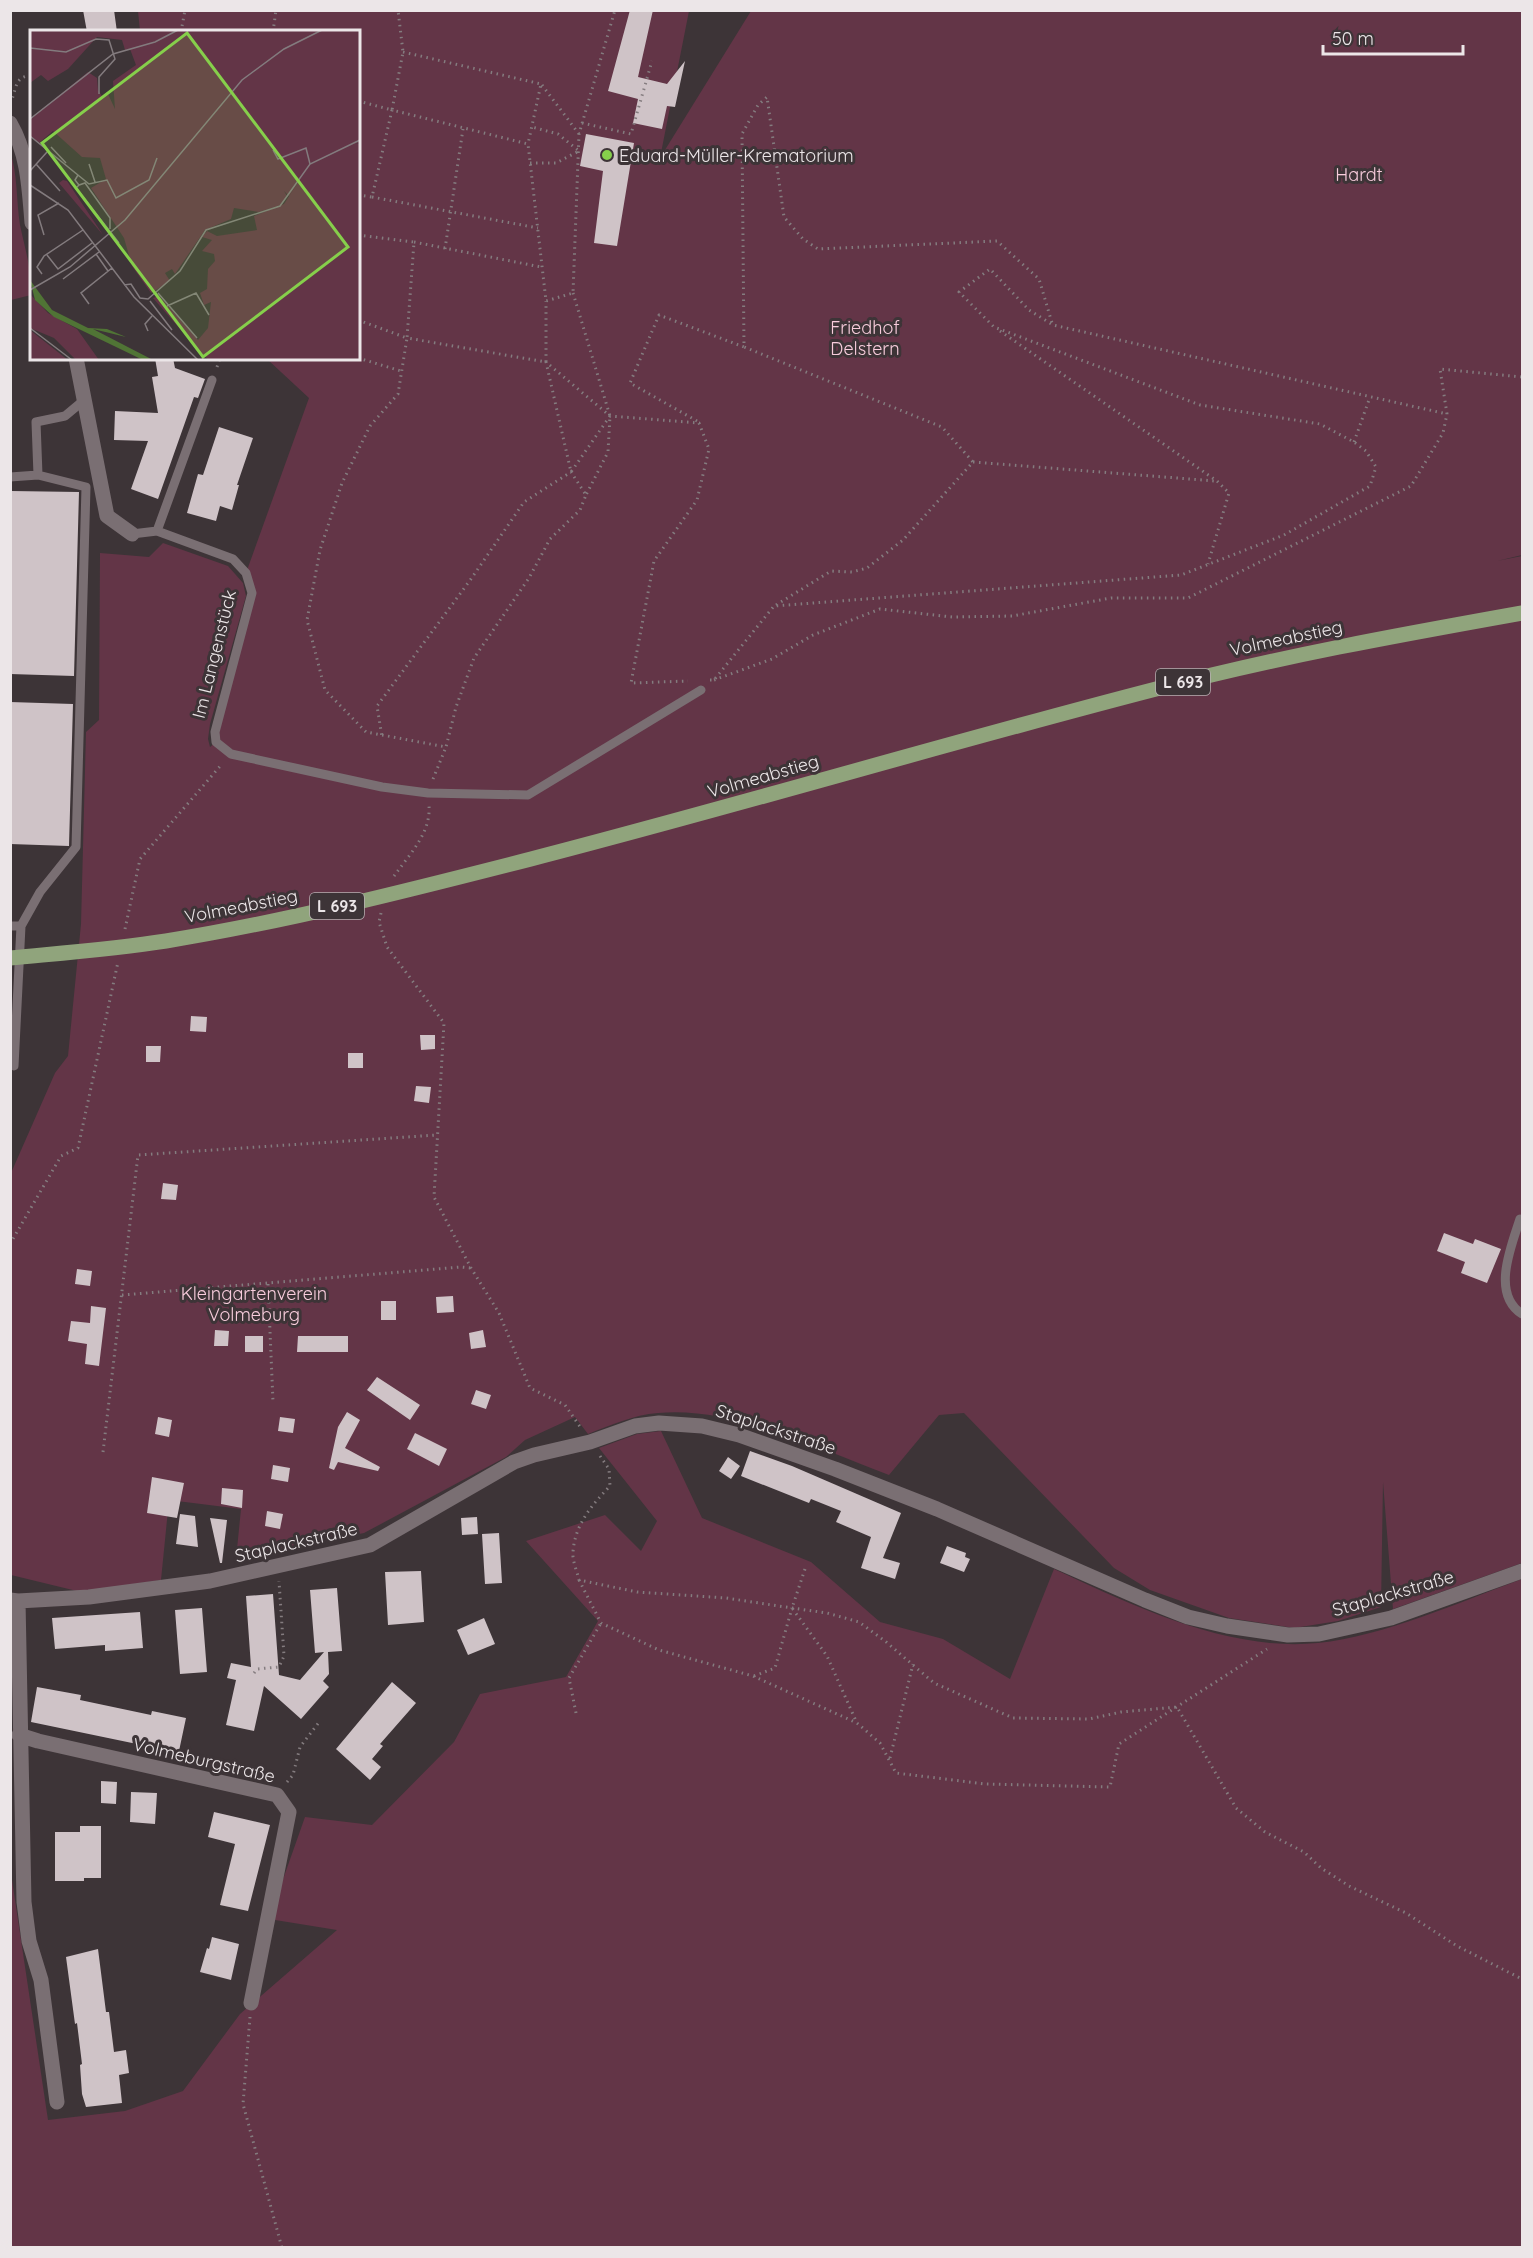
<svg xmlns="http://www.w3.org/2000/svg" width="1533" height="2258" viewBox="0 0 1533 2258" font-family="Quicksand,sans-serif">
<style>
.green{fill:#633547}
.building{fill:#cfc3c7}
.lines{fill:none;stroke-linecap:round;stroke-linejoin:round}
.path{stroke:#847c7f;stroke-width:3;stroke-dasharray:1.5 4.5;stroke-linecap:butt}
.service{stroke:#7a6f73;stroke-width:9}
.minor{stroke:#7a6f73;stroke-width:15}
.primary{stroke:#90a47c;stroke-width:15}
.poi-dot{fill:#86cf4b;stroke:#3d3437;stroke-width:2}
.labels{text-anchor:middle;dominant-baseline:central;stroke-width:6;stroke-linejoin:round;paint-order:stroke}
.shield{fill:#3d3437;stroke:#b8b1b3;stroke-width:1.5}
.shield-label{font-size:16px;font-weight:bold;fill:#ece6e8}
.poi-label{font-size:18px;fill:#ece6e8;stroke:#3d3437;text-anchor:start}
.park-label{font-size:18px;fill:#f8ccdc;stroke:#3d3437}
.street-label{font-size:18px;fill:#ece6e8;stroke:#3d3437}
.inset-road{fill:none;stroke:#837b7e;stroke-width:1.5}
.view{fill:#86cf4b;fill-opacity:0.15;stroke:#86cf4b;stroke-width:3}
.inset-edge{fill:none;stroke:#ece6e8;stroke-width:3}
</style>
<rect width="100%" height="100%" fill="#3d3437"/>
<!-- green -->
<path class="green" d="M138 11H689L660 158 751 11H1522V555L1497 561 1522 556V1563L1393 1609 1383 1482 1381 1607 1338 1621 1294 1628 1229 1618 1150 1590 1114 1568 964 1413 939 1415 889 1475C819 1449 734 1406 658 1413 633 1415 611 1425 588 1434L575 1417 525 1440 506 1457 364 1533 236 1559 241 1509 169 1500 161 1580 81 1592 11 1575V1173L55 1073 68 1056 81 924 86 732 99 720 100 553 149 557 163 543 228 566 243 583 246 596 210 724 208 739 210 747 216 742 252 593 246 573 309 398 267 359 358 358V32L140 31Z
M10 151C18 176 16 200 20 225 25 249 32 270 31 295L11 300Z
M661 1431 702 1518 811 1562 880 1622 943 1639 1010 1679 1054 1569C1134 1606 1228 1652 1318 1643 1384 1636 1460 1602 1522 1579V2247H11L10 1693 12 1880 48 2120 125 2111 183 2091 240 2014 337 1930 269 1919 305 1817 372 1825 454 1742 480 1694 566 1677 598 1621 526 1541 605 1515 641 1551 657 1521 599 1448 637 1434Z"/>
<!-- building -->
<path class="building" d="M83 10H114L117 32H87Z
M630 10H653L638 77 667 84 685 61 675 107 667 106 662 129 633 123 638 99 608 91Z
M586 134 634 143 617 246 594 243 603 171 580 166Z
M155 358H173L175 368 205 379 198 398 194 397 158 499 131 489 148 441 114 440 115 411 158 413 152 377 158 376Z
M219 427 253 438 237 485H239L232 510 220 506 216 521 187 513 198 474 203 475Z
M11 491 79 492 74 676 10 674Z
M10 702 73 704 69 846 10 844Z
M191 1016 207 1017 206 1032 190 1031Z
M420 1035H435V1049L421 1050Z
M146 1046H161L160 1062H146Z
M348 1053H363V1068H348Z
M416 1086 431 1087 429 1103 414 1101Z
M163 1183 178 1185 176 1200 161 1199Z
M1444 1233 1473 1244 1475 1239 1501 1249 1487 1283 1461 1273 1465 1262 1437 1251Z
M77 1269 92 1271 90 1286 75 1284Z
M453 1296 454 1312 437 1313 436 1297Z
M381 1301H396V1320H381Z
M91 1306 106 1308 99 1366 85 1364 87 1344 68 1341 71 1321 90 1323Z
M215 1330 229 1331 228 1346H214Z
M483 1330 486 1347 471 1349 469 1333Z
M245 1336H263V1352H245Z
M298 1336H348V1352H297Z
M377 1377 420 1405 410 1420 367 1390Z
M476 1390 491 1395 486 1409 471 1404Z
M347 1412 360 1420 345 1448 380 1467 378 1471 338 1462 334 1470 329 1468 338 1427Z
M158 1417 172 1420 169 1437 155 1434Z
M280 1417 295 1419 293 1433 278 1431Z
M415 1433 447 1449 439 1466 407 1449Z
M750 1451 792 1466 901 1513 883 1558 900 1563 895 1579 861 1568 871 1537 836 1522 841 1511 811 1499 809 1503 741 1476Z
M728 1457 740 1466 731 1479 719 1471Z
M273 1465 290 1468 288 1482 271 1479Z
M152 1477 184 1483 177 1518 147 1513Z
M222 1488 243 1490 242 1508 221 1504Z
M267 1511 283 1514 280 1529 265 1526Z
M180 1514 195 1516 198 1547 176 1544Z
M477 1517 478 1534 462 1535 461 1518Z
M210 1518 227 1520 222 1563H220Z
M499 1533 502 1583 485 1584 482 1534Z
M947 1546 966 1553 965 1557 970 1559 964 1572 940 1563Z
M421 1571 424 1622 388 1625 385 1572Z
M337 1588 342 1651 328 1652 329 1674 323 1681 329 1687 301 1719 264 1686 254 1731 226 1725 236 1680 227 1678 231 1663 251 1667 246 1596 273 1594 279 1675 300 1680 324 1652 315 1653 310 1590Z
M202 1608 207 1672 180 1674 175 1610Z
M140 1612 143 1648 105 1651V1645L55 1649 52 1618Z
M484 1618 495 1644 468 1655 457 1630Z
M392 1682 416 1703 380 1744 383 1746 372 1759 381 1767 370 1780 336 1749Z
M37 1687 81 1695 80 1700 151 1715 152 1711 186 1718 179 1751 161 1746V1749L31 1722Z
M101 1781 117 1782 116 1804 101 1803Z
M131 1792 157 1793 155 1824 130 1822Z
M214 1812 270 1825 248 1911 220 1905 235 1844 208 1837Z
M80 1826H101V1878H84V1881H55V1832H80Z
M212 1937 239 1944 231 1980 200 1972 207 1948 209 1949Z
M98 1949 106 2012H109L114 2052 126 2050 129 2073 119 2075 122 2103 86 2107 82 2094 80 2065 82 2064 77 2023 75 2024 66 1957Z"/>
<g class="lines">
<!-- path -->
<path class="path" d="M181 32 185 10
M273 32 276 10
M403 52 541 84 528 144
M542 85 579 134
M358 101 392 110 403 52 398 10
M10 103C17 92 13 75 32 76
M582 123 631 134 652 61
M530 163H556L579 151 558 134 532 127
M358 195 372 197 392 110 528 144 546 301 573 293 579 134 615 10
M372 197 538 228
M358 235 414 242 407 338 546 362V301
M414 242 541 267
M445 249 463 129
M573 293 610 416 608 452 586 495
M358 320 407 338 398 394 370 426 342 483 320 550 307 620 325 690 366 732 446 747 456 707 474 658 529 578 550 539 580 510 586 495 571 472 524 502 471 579 377 706 382 737
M1000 331 1217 481 1229 493 1208 564
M358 358 401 371
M217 367 220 358
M610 416 571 472 546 362 610 416 699 423 709 449 697 500 654 561 631 683 688 681
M697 421 630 383 659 315 744 347
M1354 442 1370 397
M973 462 1215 481
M776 605 831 571 852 572 867 568 903 540 973 462 942 427 744 347 742 134 758 105 767 97 784 217 803 239 818 249 997 241 1039 279 1052 323
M710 680H714L774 606 1181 575 1284 535 1370 486 1376 467 1366 451 1354 442 1320 424 1200 405 994 327 959 292 990 269 1029 310 1053 325 1447 414
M714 680 772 659 813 635 880 609 952 617 1012 616 1111 598H1188L1411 486 1443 433 1447 414 1440 369 1522 377
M433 779 446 747
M394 876C409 855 431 833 429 806
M381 913 379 922 387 947 444 1023 434 1197 471 1268 499 1313 530 1388 565 1405 581 1428
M125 929 140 859 222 764
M10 1244 61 1156 78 1148 118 962
M268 1284 273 1402
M122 1295 461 1267 471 1268
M103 1452 138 1155 437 1135
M600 1456 609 1469 610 1486C592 1505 575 1524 573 1552 572 1560 577 1571 579 1580L637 1592 726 1598 792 1608 827 1613 859 1622 885 1641 934 1683 1013 1718 1089 1719 1121 1712 1177 1707 1236 1808 1265 1832 1304 1852 1321 1868 1349 1886 1406 1913 1457 1946 1522 1979
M805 1569 792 1608 827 1656 856 1721
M579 1580 601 1623 659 1650 753 1676 857 1723 880 1743 896 1773 985 1784 1110 1787 1119 1744 1267 1649
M254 1673 257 1669 279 1667 284 1656 279 1581
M754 1676 775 1668 792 1608
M576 1713 569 1678 601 1623
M890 1758 913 1664
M287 1782 293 1775 300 1747 320 1721
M250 2017 243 2104 282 2248"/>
<!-- service -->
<path class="service" d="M10 477 38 475
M157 531 212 380
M132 534 157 531 233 559 246 573 252 593 215 732 216 742 231 754 382 787 428 793 528 795 701 690
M10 926H21L14 1066
M21 926 40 892 76 847 86 487 38 475 36 422 65 416 83 401
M1520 1219C1511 1247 1491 1294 1522 1314"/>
<!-- minor -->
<path class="minor" d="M10 123C28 154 29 187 32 223
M76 358 107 516 132 534
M10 1600 18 1601 89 1597 210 1581 370 1545 514 1462 534 1455 590 1442 635 1426 659 1423 702 1426 739 1435 835 1469 937 1509 1145 1600 1188 1617 1227 1626 1288 1635 1319 1634 1391 1618 1522 1571
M18 1601 24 1902 29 1941 41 1980 57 2102
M19 1735 38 1741 277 1795 289 1812 251 2003"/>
<!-- primary -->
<path class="primary" d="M10 958C62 953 115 949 166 941 289 921 410 890 531 859 740 805 947 743 1156 689 1277 657 1399 635 1522 613"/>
</g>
<!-- markers -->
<circle class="poi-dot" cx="607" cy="155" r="6"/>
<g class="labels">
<!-- shield labels -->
<g class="shield">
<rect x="1156" y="669" width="54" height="26" rx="4.5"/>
<rect x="310" y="893" width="54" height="26" rx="4.5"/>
</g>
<g class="shield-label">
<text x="1183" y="682">L 693</text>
<text x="337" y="906">L 693</text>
</g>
<!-- poi labels -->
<g class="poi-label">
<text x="619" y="155">Eduard-Müller-Krematorium</text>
</g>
<!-- park labels -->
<g class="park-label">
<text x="1359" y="174">Hardt</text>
<text x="865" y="327">Friedhof<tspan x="865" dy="21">Delstern</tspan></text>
<text x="254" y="1293">Kleingartenverein<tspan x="254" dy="21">Volmeburg</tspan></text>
</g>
<!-- street labels -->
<g class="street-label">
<text transform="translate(1286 638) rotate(-12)">Volmeabstieg</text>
<text transform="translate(214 654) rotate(-76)">Im Langenstück</text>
<text transform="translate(763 776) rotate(-16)">Volmeabstieg</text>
<text transform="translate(241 906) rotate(-11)">Volmeabstieg</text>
<text transform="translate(776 1429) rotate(18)">Staplackstraße</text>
<text transform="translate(296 1542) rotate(-13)">Staplackstraße</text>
<text transform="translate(1393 1593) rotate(-16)">Staplackstraße</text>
<text transform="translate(204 1760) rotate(13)">Volmeburgstraße</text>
</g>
</g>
<!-- overview -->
<g transform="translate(30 30)">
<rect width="330" height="330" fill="#3d3437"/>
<path d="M0 0H330V113L326 114H330V330H179L172 324 123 268 129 266 168 310 178 298 181 272 174 275 170 263 177 259 178 239 185 231 184 224 172 221 182 210 172 207 177 201 187 206 227 200 224 186 254 174 280 134 259 166 254 161 257 166 251 175 229 182 204 178 201 189 175 200 145 244 142 239 135 243 140 251 121 263 102 236 94 208 61 158 76 149 70 128 52 127 23 101 9 113 0 106V89L58 42 67 48 68 60 72 66 78 64 85 79 83 51 106 35 100 19 95 20 92 10 67 7 38 39 18 51 11 45 0 53ZM33 150 37 151 73 205 29 153ZM0 264 18 283 47 299 69 330H46L24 308 0 298ZM0 300 38 330H0Z" fill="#633547"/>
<path d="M0 250 22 280 58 298 77 299 96 307 63 299 123 330H113L24 287 5 270Z" fill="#507435"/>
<path class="inset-road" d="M0 18 36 22 66 9 79 10 85 29 69 47V64M0 89 83 24 125 12 148 0M0 106 59 154 77 150 86 168 119 150 127 128M21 117 36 133M243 120 248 129 276 118 280 134M6 134 30 161M59 134 65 152M0 141 17 122M48 145 45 150 49 155 55 153 80 188V199M0 155 38 180 104 267 168 330M49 155 46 158 89 213M14 205 8 185 29 173M66 224 78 241M17 225 28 239 62 213M12 244 7 237 14 226 53 200M33 249 69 222M94 255 101 254 110 268 118 269 150 241 176 200 250 176 280 134 330 110M0 260 40 237 95 190 212 50 254 19 292 0M128 263 167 308M120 271 142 300M59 274 51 263 82 238M137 276 166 263 179 285M0 298 42 330M118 301 115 294 122 286"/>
<path class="view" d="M157 3 318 217 173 327 12 113Z"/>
<rect width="330" height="330" class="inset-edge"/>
</g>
<!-- border -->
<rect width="1533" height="2258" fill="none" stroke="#ece6e8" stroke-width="24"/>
<!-- scale -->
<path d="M1323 45v9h140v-9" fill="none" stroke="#ece6e8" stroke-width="3"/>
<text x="1332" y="45" font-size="18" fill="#ece6e8" stroke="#3d3437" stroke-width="4.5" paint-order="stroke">50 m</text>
</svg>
